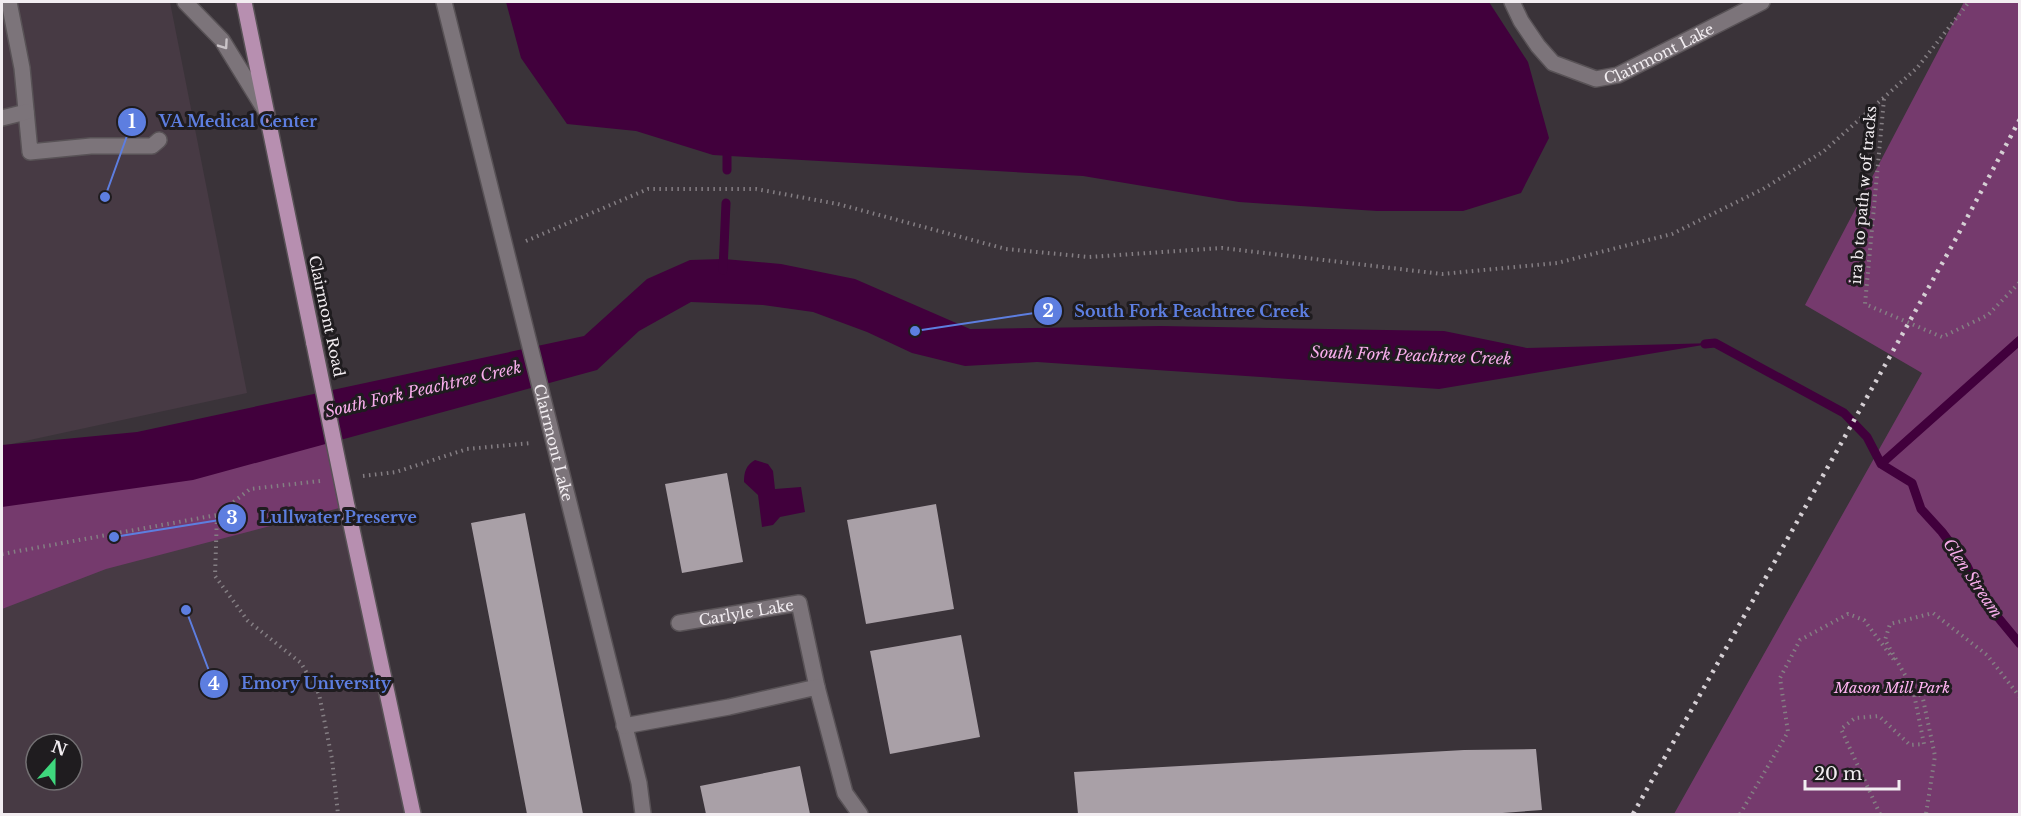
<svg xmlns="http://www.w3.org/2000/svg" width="2021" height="816" viewBox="0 0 2021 816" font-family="'Libre Baskerville',serif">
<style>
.built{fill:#473a44;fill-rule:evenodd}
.green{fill:#753a6d}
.water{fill:#41003c}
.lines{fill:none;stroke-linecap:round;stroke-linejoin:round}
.stream{stroke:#41003c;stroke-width:9}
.building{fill:#a9a0a7}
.minor-casing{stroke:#585256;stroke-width:18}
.major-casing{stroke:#585256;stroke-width:18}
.path{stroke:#847e83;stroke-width:4;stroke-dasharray:1.5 4.5;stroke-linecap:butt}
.minor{stroke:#7c747a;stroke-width:15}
.major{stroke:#b78fb0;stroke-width:15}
.rail{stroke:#d5cfd4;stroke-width:4.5;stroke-dasharray:3 6;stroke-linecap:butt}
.major-bridge-casing{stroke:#585256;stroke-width:18;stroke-linecap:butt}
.major-bridge{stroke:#b78fb0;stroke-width:15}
.oneway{stroke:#c9c3c7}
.labels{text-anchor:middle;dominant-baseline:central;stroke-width:6;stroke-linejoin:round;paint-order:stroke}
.street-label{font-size:15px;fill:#f2edf1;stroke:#1f1c1f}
.park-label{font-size:15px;font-style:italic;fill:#ffb3f2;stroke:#1f1c1f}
.water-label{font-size:16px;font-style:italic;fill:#f8adec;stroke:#1f1c1f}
.leader{fill:none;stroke:#5d7ee0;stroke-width:2}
.callout-dot{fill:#5d7ee0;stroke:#1f1c1f;stroke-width:2}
.mark-label{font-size:18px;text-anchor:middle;font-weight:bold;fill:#fff}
.callout-label{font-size:16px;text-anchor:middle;font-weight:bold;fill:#5d7ee0;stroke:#1f1c1f;stroke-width:6;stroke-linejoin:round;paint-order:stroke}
</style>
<rect width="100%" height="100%" fill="#3a3339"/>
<!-- built -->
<path class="built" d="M2 2H170L247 393 2 446Z
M327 411 413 814H2V477ZM36 744H72V780H36Z"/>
<!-- green -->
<path class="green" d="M1964 2H2019V814H1674L1922 373 1805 305Z
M327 411 347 506 106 569 2 609V477Z"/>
<!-- water -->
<path class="water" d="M506 2H1489L1528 62 1549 138 1521 193 1463 211H1377L1239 202 1083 176 713 155 636 131 567 124 521 58Z
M724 259 781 264 855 279 970 329 1161 326 1444 331 1527 348 1715 343 1439 389 1037 362 965 366 912 353 867 332 813 312 763 305 691 302 639 331 597 370 193 480 2 507V445L137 432 584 336 647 279 690 260Z
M755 460 768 464 773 471 775 489 801 487 805 512 780 517 773 525 762 527 758 495 744 482C744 472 746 465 755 460Z"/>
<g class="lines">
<!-- stream -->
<path class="stream" d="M727 170V155
M723 270 726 203
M1705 344 1715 343 1844 413 1867 437 1881 464
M1881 464 1912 483 1921 509 1942 532 1967 566 1982 598 2020 644
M1881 464 2020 340"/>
</g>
<!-- building -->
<path class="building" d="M727 473 743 562 682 573 665 484Z
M936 504 954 609 866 624 847 520Z
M525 513 583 814H527L471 523Z
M961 635 980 737 890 754 870 651Z
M1536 749 1542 810 1489 814H1078L1074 772 1464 750Z
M800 766 810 814H706L700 786Z"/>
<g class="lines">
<defs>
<g id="minor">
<path d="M9 2 22 68 30 152 91 146H152L159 140"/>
<path d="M185 2 222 40 265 110"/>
<path id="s1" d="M444 2 639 783 643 814"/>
<path id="s2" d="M1512 2 1521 21 1538 46 1553 63 1596 79 1618 75 1762 2"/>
<path d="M2 118 26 112"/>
<path id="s3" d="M679 623 799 603 817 687"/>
<path d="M624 726 729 707 817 687 845 793 860 814"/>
</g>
<path id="major" d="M244 2 314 344
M347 506 413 814"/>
</defs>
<!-- minor casing -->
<use href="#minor" class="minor-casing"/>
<!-- major casing -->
<use href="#major" class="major-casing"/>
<!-- path -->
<path class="path" d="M1884 99 1865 304 1942 337 1988 315 2020 282
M526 241 648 189H756L838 204 1006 249 1089 257 1222 248 1442 274 1557 263 1672 234 1763 189 1824 151 1917 68 1969 2
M363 476 396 472 467 449 531 443
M320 481 250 489 217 515 215 576 248 621 301 663 319 694 332 759 338 814
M2 554 217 515
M1913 685 1923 699 1935 756 1926 814
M1740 814 1788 732 1780 678 1800 640 1848 614 1864 620 1894 660
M1880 814 1841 729 1855 718 1879 716 1910 745 1924 744 1913 689 1885 640 1890 624 1933 613 1987 655 2020 697"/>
<!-- minor -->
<use href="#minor" class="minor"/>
<!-- major -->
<use href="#major" class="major"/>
<!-- rail -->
<path class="rail" d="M1633 814 1953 244 2020 119"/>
<defs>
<path id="major-bridge" d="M314 344 347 506"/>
</defs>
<!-- major-bridge casing -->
<use href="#major-bridge" class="major-bridge-casing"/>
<!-- major-bridge -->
<use href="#major-bridge" class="major-bridge"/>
</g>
<!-- one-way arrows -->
<defs><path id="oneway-chevron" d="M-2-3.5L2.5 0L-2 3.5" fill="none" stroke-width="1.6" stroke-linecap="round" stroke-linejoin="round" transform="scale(1.5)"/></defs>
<use class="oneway" href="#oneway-chevron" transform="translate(224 45) rotate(55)"/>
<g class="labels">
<!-- street labels -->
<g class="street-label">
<text stroke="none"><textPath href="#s2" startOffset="188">Clairmont Lake</textPath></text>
<text transform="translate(1863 195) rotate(-85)">ira b to path w of tracks</text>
<text transform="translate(327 316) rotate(78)">Clairmont Road</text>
<text stroke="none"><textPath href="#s1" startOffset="454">Clairmont Lake</textPath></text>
<text stroke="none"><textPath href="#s3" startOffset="68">Carlyle Lake</textPath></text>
</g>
<!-- park labels -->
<g class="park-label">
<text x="1892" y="687">Mason Mill Park</text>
</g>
<!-- water labels -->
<g class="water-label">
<text transform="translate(1411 355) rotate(2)">South Fork Peachtree Creek</text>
<text transform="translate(423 389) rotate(-13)">South Fork Peachtree Creek</text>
<text transform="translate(1973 578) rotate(56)">Glen Stream</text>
</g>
</g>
<!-- callouts -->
<path class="leader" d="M105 197L132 122M915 331L1048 311M114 537L232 518M186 610L214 684"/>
<g class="callout-dot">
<circle cx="105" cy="197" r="6"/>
<circle cx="915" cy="331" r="6"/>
<circle cx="114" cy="537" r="6"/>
<circle cx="186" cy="610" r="6"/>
<circle cx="132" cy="122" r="15"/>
<circle cx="1048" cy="311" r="15"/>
<circle cx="232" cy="518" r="15"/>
<circle cx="214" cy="684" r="15"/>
</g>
<g class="mark-label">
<text x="132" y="128">1</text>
<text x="1048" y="317">2</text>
<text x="232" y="524">3</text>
<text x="214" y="690">4</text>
</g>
<g class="callout-label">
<text x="238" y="127">VA Medical Center</text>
<text x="1192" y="317">South Fork Peachtree Creek</text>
<text x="338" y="523">Lullwater Preserve</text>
<text x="316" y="689">Emory University</text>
</g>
<!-- border -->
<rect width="2021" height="816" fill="none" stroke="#f2edf1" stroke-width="6"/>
<!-- north arrow -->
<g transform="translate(54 762) rotate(21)"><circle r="28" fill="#1f1c1f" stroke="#737073" stroke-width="1.5"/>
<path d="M0-4.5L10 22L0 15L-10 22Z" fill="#3fd77d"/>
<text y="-9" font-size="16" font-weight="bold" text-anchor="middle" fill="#f2edf1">N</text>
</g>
<!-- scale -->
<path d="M1805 780v9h94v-9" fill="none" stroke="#f2edf1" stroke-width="3"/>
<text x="1814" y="780" font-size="18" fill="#f2edf1" stroke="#1f1c1f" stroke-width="4.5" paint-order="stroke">20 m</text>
</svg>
